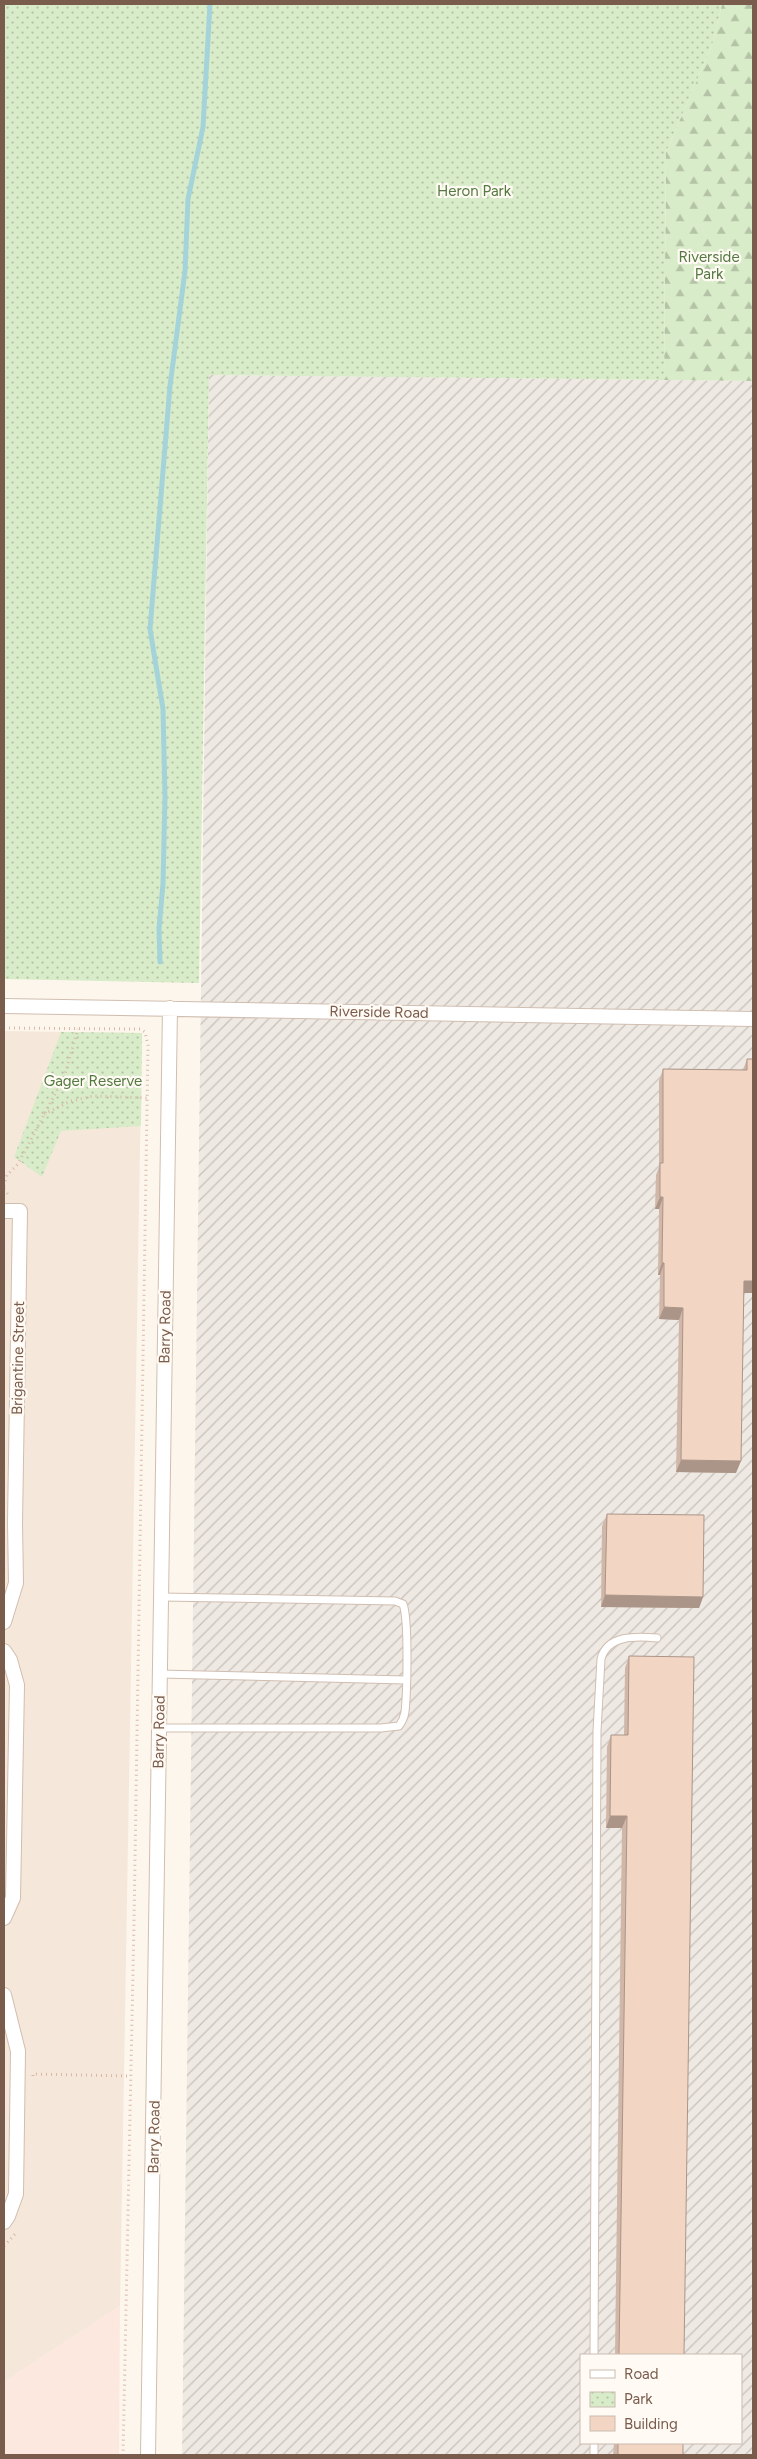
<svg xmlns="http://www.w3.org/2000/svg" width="757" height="2459" viewBox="0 0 757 2459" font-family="Figtree,sans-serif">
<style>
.residential{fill:#f5e8da}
.commercial{fill:#fde8e0}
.industrial{fill:url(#industrial-furrows);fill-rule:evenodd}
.forest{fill:url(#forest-firs)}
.park{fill:url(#park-dots)}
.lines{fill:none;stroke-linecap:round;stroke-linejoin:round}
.stream{stroke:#a5d3da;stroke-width:5}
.service-casing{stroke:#d1beb0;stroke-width:9}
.minor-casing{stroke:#d1beb0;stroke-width:16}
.path{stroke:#d9b8a5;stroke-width:3;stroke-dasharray:1 4;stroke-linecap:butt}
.service{stroke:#fff;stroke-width:7}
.minor{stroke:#fff;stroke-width:14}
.wall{fill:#d1b7a8}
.shaded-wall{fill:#aa9588}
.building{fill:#f3d5c3;stroke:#aa9588}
.labels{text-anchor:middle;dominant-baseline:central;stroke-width:4.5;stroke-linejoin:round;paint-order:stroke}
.park-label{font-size:15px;fill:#537a41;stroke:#fffaf3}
.street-label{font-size:15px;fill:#7a5c4d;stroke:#fffaf3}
</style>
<defs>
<pattern id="industrial-furrows" width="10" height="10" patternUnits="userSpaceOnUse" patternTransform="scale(1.25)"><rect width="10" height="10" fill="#efe9e4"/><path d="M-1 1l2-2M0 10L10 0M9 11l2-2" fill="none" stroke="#c7c0bb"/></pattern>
<pattern id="forest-firs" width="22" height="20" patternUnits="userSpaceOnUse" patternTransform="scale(1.25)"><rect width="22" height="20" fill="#d8ecc9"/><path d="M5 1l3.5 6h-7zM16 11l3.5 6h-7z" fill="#b4c2a5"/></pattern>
<pattern id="park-dots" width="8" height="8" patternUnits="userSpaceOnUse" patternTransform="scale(1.25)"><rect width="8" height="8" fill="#d8ecc9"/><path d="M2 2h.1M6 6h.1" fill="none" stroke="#b4c2a5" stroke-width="1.8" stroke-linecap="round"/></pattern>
</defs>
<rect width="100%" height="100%" fill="#fdf6ec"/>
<!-- residential -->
<path class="residential" d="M4 1031 142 1033 120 2306 4 2382Z"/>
<!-- commercial -->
<path class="commercial" d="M120 2306 119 2455H4V2382Z"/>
<!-- industrial -->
<path class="industrial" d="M209 375 753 381V2455H182ZM581 2355H741V2443H581Z"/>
<!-- forest -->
<path class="forest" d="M722 4H753V381L664 380 666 152 712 45Z"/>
<!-- park -->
<path class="park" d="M4 4H722L712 45 666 152 664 380 209 375 199 983 4 979Z
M61 1032 142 1033 141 1126 61 1131 42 1177 14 1157Z"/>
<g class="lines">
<!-- stream -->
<path class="stream" d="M160 962 159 929 163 884 165 797 163 709 150 629 170 386 185 271 188 199 203 127 210 4"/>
<defs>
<path id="service" d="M160 1674 405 1680
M160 1728H381L399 1726C402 1722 404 1718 405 1712 407 1693 409 1620 403 1604L395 1601 161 1597
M594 2355 597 1731 601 1659C607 1635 636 1636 657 1638
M594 2455V2443"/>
<path id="minor" d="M4 1006 753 1019
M4 1211H20L15 1523 16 1583 4 1622
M4 1651 10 1660 17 1685 13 1898 4 1918
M4 1995 18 2051 16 2194 8 2216 4 2222
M148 2455 170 1008"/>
</defs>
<!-- service casing -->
<use href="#service" class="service-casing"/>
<!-- minor casing -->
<use href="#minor" class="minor-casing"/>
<!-- path -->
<path class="path" d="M4 1028 140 1029 145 1032 148 1045 134 1922 123 2455
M44 1114 71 1101 94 1096 148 1098
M4 1186 7 1175 18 1164 64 1077 78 1029
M4 1189 9 1196
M33 2076V2074L130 2076
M4 2246 15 2234"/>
<!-- service -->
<use href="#service" class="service"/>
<!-- minor -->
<use href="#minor" class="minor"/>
</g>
<!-- wall -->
<path class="wall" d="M747 1059H753V1293H744L736 1473 676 1472 679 1320 659 1319 660 1275H658L659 1209H655L656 1175 659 1167V1081L663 1069 743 1070Z
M607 1514 703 1597 699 1608 601 1607 602 1526Z
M629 1656 684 2355H615L622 1828H606L607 1747 611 1735H624L625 1668Z
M614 2443H683V2455H613Z"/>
<!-- shaded-wall -->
<path class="shaded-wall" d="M660 1197H663L659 1209H655Z
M662 1263H664L660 1275H658Z
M744 1281H753V1293H740Z
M664 1307 683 1308 679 1320 659 1319Z
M681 1460 741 1461 736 1473 676 1472Z
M605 1595 703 1597 699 1608 601 1607Z
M610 1816H627L622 1828H606Z"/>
<!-- building -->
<path class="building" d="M747 1059H753V1281H744L741 1461 681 1460 683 1308 664 1307V1263H662L663 1197H660V1163H663V1069L747 1070Z
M607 1514 704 1515 703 1597 605 1595Z
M629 1656 694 1657 684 2355H619L627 1816H610L611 1735H628Z
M618 2443H683V2455H618Z"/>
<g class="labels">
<!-- park labels -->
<g class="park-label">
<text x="474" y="191">Heron Park</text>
<text x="709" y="257">Riverside<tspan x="709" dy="17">Park</tspan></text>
<text x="93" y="1081">Gager Reserve</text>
</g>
<!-- street labels -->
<g class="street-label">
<text transform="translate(379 1012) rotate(1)">Riverside Road</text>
<text transform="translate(165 1327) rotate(-89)">Barry Road</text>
<text transform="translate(18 1358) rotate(-89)">Brigantine Street</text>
<text transform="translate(159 1732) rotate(-89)">Barry Road</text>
<text transform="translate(154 2137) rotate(-89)">Barry Road</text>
</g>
</g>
<!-- border -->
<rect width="757" height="2459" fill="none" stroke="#7a5c4d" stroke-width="10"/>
<!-- legend -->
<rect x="580" y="2354" width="162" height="90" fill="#fffaf3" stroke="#cabbb1"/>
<rect x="590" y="2370" width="25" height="8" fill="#ffffff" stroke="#cabbb1"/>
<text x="624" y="2379" font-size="15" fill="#7a5c4d">Road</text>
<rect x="590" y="2392" width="25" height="15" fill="url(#park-dots)" stroke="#cabbb1"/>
<text x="624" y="2404" font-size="15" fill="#7a5c4d">Park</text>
<rect x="590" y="2416" width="25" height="15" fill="#f3d5c3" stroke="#cabbb1"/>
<text x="624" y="2429" font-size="15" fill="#7a5c4d">Building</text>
</svg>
